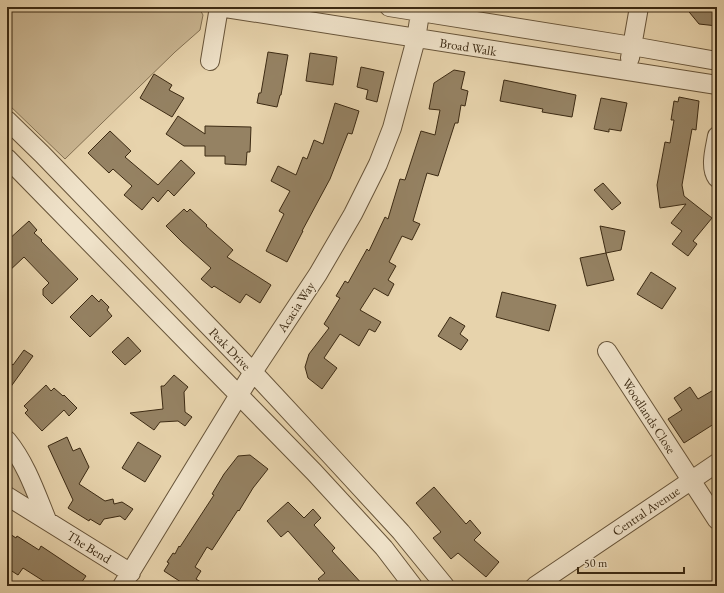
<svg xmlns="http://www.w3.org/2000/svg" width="724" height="593" viewBox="0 0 724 593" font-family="'EB Garamond',serif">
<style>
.green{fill:#cab692;stroke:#837052}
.building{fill:#958263;stroke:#3c2a13}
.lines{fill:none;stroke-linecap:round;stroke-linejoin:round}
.minor-casing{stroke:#675439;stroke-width:20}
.minor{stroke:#efe2c9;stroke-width:18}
.labels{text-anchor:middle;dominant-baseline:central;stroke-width:3;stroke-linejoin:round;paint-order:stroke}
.street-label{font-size:13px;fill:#3c2a13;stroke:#efe2c9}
</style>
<rect width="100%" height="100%" fill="#e7d3ac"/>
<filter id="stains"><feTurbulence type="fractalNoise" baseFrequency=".005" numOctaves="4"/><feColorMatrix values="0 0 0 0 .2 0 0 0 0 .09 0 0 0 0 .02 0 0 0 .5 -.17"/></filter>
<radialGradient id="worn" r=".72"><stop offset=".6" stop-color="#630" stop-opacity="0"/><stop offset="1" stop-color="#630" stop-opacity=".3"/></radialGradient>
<!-- green -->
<path class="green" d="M7 7H192L199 8 203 15 200 30 175 52 65 159 7 103Z
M7 447 29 497 28 499 7 491Z"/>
<!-- building -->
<path class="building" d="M685 7H717V26L699 24Z
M268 52 288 55 281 95H280L277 107 257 103 259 93H261Z
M310 53 337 57 333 85 306 81Z
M361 67 384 72 377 102 366 99 368 90 357 87Z
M454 70 465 72 461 89 468 91 465 106 461 105 458 123H455L438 176 427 173 413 221 420 224 412 240 402 236 389 262 396 266 388 280 394 284 388 296 374 288 360 310 381 322 375 332 369 329 359 346 340 334 324 358 337 368 322 389 308 378 305 367 309 354 329 328 324 324 340 298 336 296 345 281 348 283 367 249 369 251 385 217 388 219 400 179 405 180 421 131 435 135 440 110 429 109 434 83Z
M154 74 172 85 169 90 184 98 172 117 140 98Z
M504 80 576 95 572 117 542 112 543 109 500 101Z
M679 97 699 101 696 130 692 129 682 185 684 196 712 218 693 241 697 244 688 256 672 244 682 231 671 223 686 204 660 208 657 185 665 142 670 143 674 120H671L674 101 678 102Z
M601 98 627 103 621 131 609 129V132L594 129Z
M335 103 359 111 352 134 348 133 330 179 302 231H303L287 262 266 251 284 214 279 211 290 191 271 181 278 166 296 175 303 157 307 159 314 140 323 144Z
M178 116 205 134V126L251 127 250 152H247L246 165 225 164V156H205V146H184L166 134Z
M110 131 131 151 125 157 158 185 181 160 195 173 174 196 168 190 158 202 153 197 142 210 124 195 132 186 113 169 109 173 88 153Z
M603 183 621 203 612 210 594 190Z
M184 209 187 212 190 209 207 225 206 226 233 250 227 257 271 285 260 303 246 294 240 303 214 286 212 288 201 279 211 268 182 242 166 226Z
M29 221 37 230 34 233 42 240 41 241 78 279 52 304 43 295V289L49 283 24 257 7 273V241Z
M600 226 625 231 621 250 606 253Z
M606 253 614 280 587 286 580 258Z
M651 272 676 288 662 309 637 294Z
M502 292 556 305 549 331 496 317Z
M92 295 99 302 101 299 109 307 107 310 112 316 90 337 70 317Z
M450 317 465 326 460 334 468 340 461 350 438 336Z
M128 337 141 351 125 365 112 352Z
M24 350 33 356 7 392V360L13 365Z
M174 375 188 387 184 392 185 412 192 417 185 426 178 421 160 422 154 430 130 413 163 409 161 386H164Z
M46 385 51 391 54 388 63 396 64 395 77 408 69 416 64 410 42 431 25 413 28 410 24 406Z
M690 387 698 399 717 388V422L684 443 668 419 682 410 674 398Z
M67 437 73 451 80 448 89 467 79 484 105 501 113 499 114 504 122 502 133 509 125 520 120 516 104 519 100 525 90 519 89 521 68 508 73 500 48 446Z
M138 442 161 456 145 482 122 468Z
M250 455 268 469 253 488 239 511 238 510 212 550 207 547 195 567 201 571 196 579 207 586H187L164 571 169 563 167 562 173 553 175 554 179 546 180 547 214 495 212 494 224 474 238 456Z
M434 487 466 524 470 520 481 533 474 540 499 562 486 577 458 553 451 559 433 538 441 532 416 503Z
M288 502 304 518 313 509 321 518 314 525 335 548 332 551 364 586H325L318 579 325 573 288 531 281 537 267 521Z
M7 532 16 538 17 536 39 550 41 546 86 576 79 586H42L45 582 23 568 18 575 7 568Z"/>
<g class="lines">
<defs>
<path id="minor" d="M219 7 717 85
M389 7 632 46 717 61
M630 58 639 7
M210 61 219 7
M7 120 42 154 253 372 332 457 401 532 445 586
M717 136C715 148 709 167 717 178
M7 158 314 472 384 548 413 586
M607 351 717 520
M7 440C26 463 36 493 47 520
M7 496 131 573
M122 586 253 372 318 274 353 214 378 164 392 128 416 39 421 7
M535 586 717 463"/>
</defs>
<!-- minor casing -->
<use href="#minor" class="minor-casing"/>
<!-- minor -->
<use href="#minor" class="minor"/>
</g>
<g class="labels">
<!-- street labels -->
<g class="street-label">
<text transform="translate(468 47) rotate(9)">Broad Walk</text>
<text transform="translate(296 307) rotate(-57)">Acacia Way</text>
<text transform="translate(230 349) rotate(46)">Peak Drive</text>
<text transform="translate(649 416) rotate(57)">Woodlands Close</text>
<text transform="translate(646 511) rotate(-34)">Central Avenue</text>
<text transform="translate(89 547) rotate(32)">The Bend</text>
</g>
</g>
<!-- margin -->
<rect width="724" height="593" fill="none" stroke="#e7d3ac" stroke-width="24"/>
<rect x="8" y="8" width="708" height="577" fill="none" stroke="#3c2a13" stroke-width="2"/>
<rect x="12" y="12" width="700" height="569" fill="none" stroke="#3c2a13"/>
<!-- scale -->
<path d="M578 567v6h106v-6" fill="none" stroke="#3c2a13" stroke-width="2"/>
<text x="584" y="567" font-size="12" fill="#3c2a13" stroke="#efe2c9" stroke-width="3" paint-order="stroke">50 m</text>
<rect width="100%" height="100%" filter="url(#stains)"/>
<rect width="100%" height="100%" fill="url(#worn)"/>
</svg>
